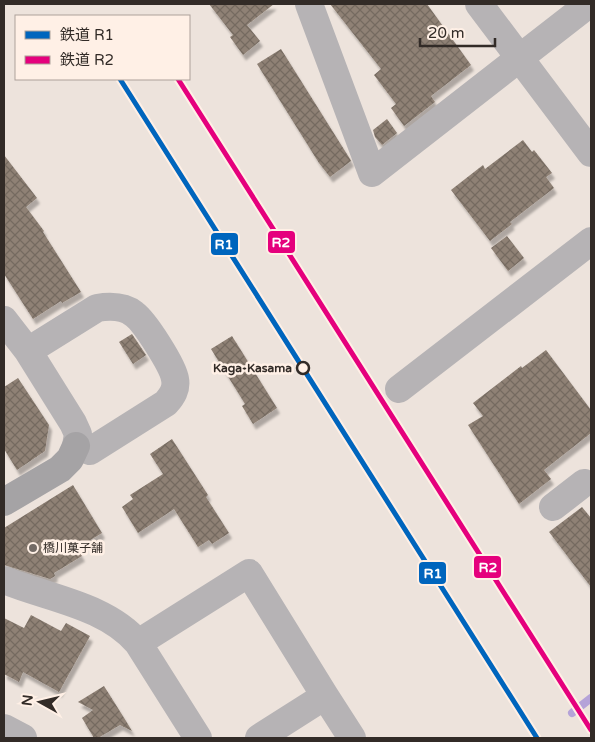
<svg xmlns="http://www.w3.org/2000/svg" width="595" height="742" viewBox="0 0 595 742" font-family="'Varela Round','Noto Sans JP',sans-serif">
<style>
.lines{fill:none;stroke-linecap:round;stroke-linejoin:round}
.stream{stroke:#b5a3d8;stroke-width:8}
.building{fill:url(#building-cross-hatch);filter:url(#shadow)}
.minor{stroke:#b6b3b5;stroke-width:28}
.major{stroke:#a5a3a5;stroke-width:28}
.rail-1-casing{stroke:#fff0e6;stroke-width:9}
.rail-2-casing{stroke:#fff0e6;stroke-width:9}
.rail-1{stroke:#0065bd;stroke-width:5}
.rail-2{stroke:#e5007d;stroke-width:5}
.stop-dot{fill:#fff0e6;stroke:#322b27;stroke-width:2.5}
.poi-dot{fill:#736b66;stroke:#fff0e6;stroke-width:2}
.labels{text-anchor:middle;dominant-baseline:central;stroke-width:5;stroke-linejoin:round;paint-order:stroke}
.stop-label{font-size:12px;font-weight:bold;fill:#322b27;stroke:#fff0e6;text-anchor:end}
.poi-label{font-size:12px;fill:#322b27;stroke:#fff0e6;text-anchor:start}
.line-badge{stroke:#fff0e6;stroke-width:2}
.badge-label{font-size:14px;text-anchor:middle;font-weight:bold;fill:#fff}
</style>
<defs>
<pattern id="building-cross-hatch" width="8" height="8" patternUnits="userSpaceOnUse" patternTransform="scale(1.25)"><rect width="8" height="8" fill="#8f8175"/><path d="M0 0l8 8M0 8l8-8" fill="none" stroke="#756a60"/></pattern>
<filter id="shadow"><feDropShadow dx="3" dy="5.5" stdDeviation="1" flood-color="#0004"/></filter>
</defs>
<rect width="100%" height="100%" fill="#ede3dc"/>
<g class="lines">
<!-- stream -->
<path class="stream" d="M572 713 591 698"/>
</g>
<!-- building -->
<path class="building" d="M209 4H274L247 25 260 41 243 55 230 37 233 35Z
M330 4H427L471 65 431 96 435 102 404 126 391 108 396 104 374 75 381 69Z
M281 49 350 159 351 161 330 177 319 163 257 64Z
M387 119 397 133 382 145 375 137 373 130Z
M523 140 532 152 534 150 552 173 546 177 554 188 510 222 512 224 490 241 451 190 483 165 485 169Z
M4 155 37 198 26 207 44 231 43 232 81 292 62 303 61 301 33 319 4 274Z
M507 236 524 258 508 271 491 248Z
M132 334 146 355 133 364 119 342Z
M232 336 277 408 253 424 242 406 245 404 211 349Z
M546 350 591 410V433L544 470 551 479 519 504 468 425 483 416 473 403 521 366 522 368Z
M18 378 49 425 45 451 17 470 4 449V387Z
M172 439 208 495 206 497 229 533 212 544 209 540 198 547 174 509 138 533 122 507 133 499 130 495 163 474 150 454Z
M73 485 102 533 77 548 82 556 54 573 55 576 50 579 4 565V528Z
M582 507 591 518V587L549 532Z
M31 615 61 631 66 623 90 636 59 692 23 672 19 682 4 674V618L24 628Z
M104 686 126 721 132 731 120 725 98 738H94L82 718 93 710 78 702Z"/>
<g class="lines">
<!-- minor -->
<path class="minor" d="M309 4 372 173 589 4
M479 4 591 153
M4 320 28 351 73 423 78 434 76 446 90 451 166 403C172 396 177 389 175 379 173 366 145 322 134 314 124 306 109 306 97 308L28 351
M399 389 591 241
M553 507 584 483
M4 580C47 598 106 605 138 643
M4 728 23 738
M198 738 138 643 249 573 325 696
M259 738 325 696 352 738"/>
<!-- major -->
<path class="major" d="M4 502 60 469 70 459 76 446"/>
<defs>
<path id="rail-1" d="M120 79 537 738"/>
<path id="rail-2" d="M178 79 591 730"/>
</defs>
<!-- rail-1 casing -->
<use href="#rail-1" class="rail-1-casing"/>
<!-- rail-2 casing -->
<use href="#rail-2" class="rail-2-casing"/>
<!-- rail-1 -->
<use href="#rail-1" class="rail-1"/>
<!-- rail-2 -->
<use href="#rail-2" class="rail-2"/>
</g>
<!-- markers -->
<circle class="stop-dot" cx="303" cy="368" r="6"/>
<circle class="poi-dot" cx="33" cy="548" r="5"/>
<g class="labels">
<!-- stop labels -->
<g class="stop-label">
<text x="292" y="368">Kaga-Kasama</text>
</g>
<!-- poi labels -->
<g class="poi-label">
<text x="43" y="548">橋川菓子舗</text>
</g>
</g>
<g class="line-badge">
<rect x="267" y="230" width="29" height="24" rx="5" fill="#e5007d"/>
<rect x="210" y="232" width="29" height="24" rx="5" fill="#0065bd"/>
<rect x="473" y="555" width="29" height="24" rx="5" fill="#e5007d"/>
<rect x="418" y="561" width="29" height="24" rx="5" fill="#0065bd"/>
</g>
<g class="badge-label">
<text x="281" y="247">R2</text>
<text x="224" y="249">R1</text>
<text x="488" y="572">R2</text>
<text x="433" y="578">R1</text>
</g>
<!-- border -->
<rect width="595" height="742" fill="none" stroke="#322b27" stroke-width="10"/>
<!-- legend -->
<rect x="15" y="15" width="175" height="65" fill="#fff0e6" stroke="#ada19a"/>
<rect x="25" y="31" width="25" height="8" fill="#0065bd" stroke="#ada19a"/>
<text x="60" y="40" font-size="15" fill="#322b27">鉄道 R1</text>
<rect x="25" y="56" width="25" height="8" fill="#e5007d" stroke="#ada19a"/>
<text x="60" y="65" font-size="15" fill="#322b27">鉄道 R2</text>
<!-- north arrow -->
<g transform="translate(40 702) rotate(278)" stroke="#fff0e6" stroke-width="4" paint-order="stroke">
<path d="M0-4L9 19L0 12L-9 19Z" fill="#322b27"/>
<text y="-8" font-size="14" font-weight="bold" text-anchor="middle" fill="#322b27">N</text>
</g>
<!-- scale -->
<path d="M420 38v8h75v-8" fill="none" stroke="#322b27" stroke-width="2.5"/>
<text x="428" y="38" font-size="15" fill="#322b27" stroke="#fff0e6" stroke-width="4" paint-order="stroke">20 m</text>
</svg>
